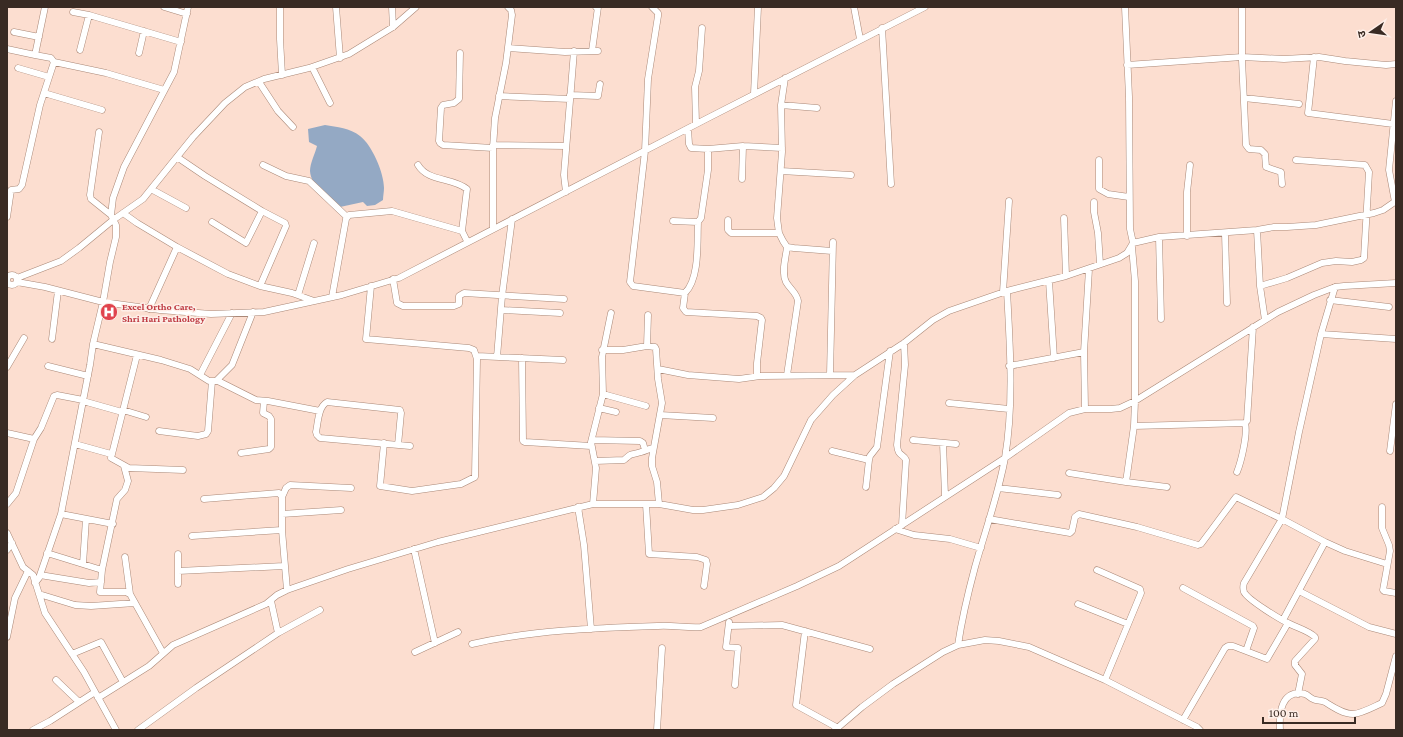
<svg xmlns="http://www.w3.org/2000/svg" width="1403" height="737" viewBox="0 0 1403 737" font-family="'Crimson Pro','Noto Sans Devanagari',serif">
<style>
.water{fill:#94a9c4}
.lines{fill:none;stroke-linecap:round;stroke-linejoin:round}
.minor-casing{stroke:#a87;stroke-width:7}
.minor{stroke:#fff;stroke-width:6}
.labels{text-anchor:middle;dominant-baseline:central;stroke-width:3;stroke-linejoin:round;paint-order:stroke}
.health-label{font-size:10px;font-weight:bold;fill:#be3a42;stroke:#feefe8;text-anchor:start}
</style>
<rect width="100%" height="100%" fill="#fcded0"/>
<!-- water -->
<path class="water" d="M325 125C337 127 350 128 360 136 372 145 384 173 384 188 384 192 383 196 383 200L375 205 367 206 363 202 340 207C329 198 311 187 310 171 310 163 315 154 317 146L309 142 308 129Z"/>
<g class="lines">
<defs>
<path id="minor" d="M164 7 187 14
M280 7V39L282 75
M336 7 340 58
M392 7 393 27
M652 7 658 13V16L648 79 645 151 630 282 633 286 685 293 683 308 686 312 757 316 761 318 762 320 757 363V376
M854 7 860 39
M1242 7V60L1246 145 1249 149 1261 150 1265 154 1266 167 1281 172 1282 184
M73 12 89 15 181 42
M882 28 891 184
M14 32 39 37
M508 48 565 52 598 51
M7 49 35 55
M80 50 89 15
M592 51 598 7H596
M139 53 144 31
M460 53 459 99 454 103 443 105 441 108 439 141 440 143 443 145 493 148
M1314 57 1308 113 1393 124
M54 62 106 73 164 90
M1127 65 1242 57 1284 59 1319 57 1345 61 1386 65 1396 64
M312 67 330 103
M18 68 49 77
M785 78 781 105 782 152 777 218 779 233 783 241 787 247 794 248 832 251
M259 82 278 111 293 127
M44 93 102 110
M754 94 758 7
M570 95 598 96 600 84
M499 96 570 99
M1244 98 1299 104
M781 105 817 108
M696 124 695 87 699 71 702 28
M99 132 90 195 91 199 111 215
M493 145 566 146
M708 149 743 146
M177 157 205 176 262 211 246 243 212 222
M1099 160V189L1108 194 1129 197
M263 165 286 176 309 181 347 217
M418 165C428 182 452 177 467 189L462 231
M781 171 851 175
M742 179 743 146 782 148
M151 189 186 208
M566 192 564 175 574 51
M1094 202V212L1098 233 1100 264
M1395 202 1389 170 1396 101
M123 213 137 223 177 247 228 274 260 286 292 293 314 301
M7 217 11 190 19 189 22 185 40 105 54 62 51 58 35 55 45 7
M1064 218 1066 276
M728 220V230L731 233H779
M673 221 698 222 701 218 708 170V149L691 148 689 144 688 129
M493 228V148L495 118 506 63 512 15 511 10 508 7
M1257 230 1260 286 1265 320
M1225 233 1227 303
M1187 236V192L1190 165
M1159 237 1161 319
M1133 243 1159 237 1257 230 1274 227H1287L1316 225 1374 213 1383 210 1396 201
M7 280a5 5 0 1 1 10 0a5 5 0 1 1-10 0Z
M17 278 61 261 79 248 113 220 143 199 193 137 225 103 245 87 264 79 309 68 349 54 393 27 416 7
M393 279 397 303 403 306H454L459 304V296L464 293 564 299
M1049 281 1054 358
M17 282 45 287 103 302 160 310 211 314 264 312 342 295 399 278 706 119 925 7
M260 286 286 226 285 223 262 211
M371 286 366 339 469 348 474 350 477 359 475 477 461 484 412 491 380 486 384 443
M1260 286 1287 278 1322 263 1336 261 1352 262 1361 260 1364 258 1369 172 1365 165 1296 160
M1003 292 1009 201
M685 293C700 278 697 242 698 222
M298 295 314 243
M332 297 346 219 349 215 392 211 462 231 467 241
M1330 300 1389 307
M149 309 177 247
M501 310 560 313
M648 315 647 346 655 347 656 349 658 379 662 403 652 458V466L657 482 659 504
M1321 334 1396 339
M52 339 58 291
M93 344 161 360 190 369 209 381H218L256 400 268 401 320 411
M602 350H623L647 346
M137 355 111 458 129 468 183 470
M477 356 563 360
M497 357 502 296 512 219
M522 358 523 441 525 442 591 446
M48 366 88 376
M1009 366 1084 352
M7 367 24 338
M658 369 688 375 739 379 760 376 855 375
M200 375 232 313
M787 375 798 301C797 293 790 289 786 282 781 272 786 257 787 247
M830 375 833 242
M216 381 232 365 253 312
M603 394 646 406
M83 401 122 412
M949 403 1009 409
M599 408 616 412
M1085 409 1084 352 1089 269
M123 410 146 417
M660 415 713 418
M1134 426 1245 423 1247 421 1253 327
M159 431 198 436 206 434 208 431 212 381
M7 433 34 439
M592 440 640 441 643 443 645 450
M913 440 956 444
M943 443 945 496
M75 444 111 454
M398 445 401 413 400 410 327 402C318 407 318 423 316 432L317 435 320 438 410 446
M832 451 869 460
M1390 451 1396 404
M241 453 269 449 271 447V419L269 416 263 413 264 401
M595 461 624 460C634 451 630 456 641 452 646 451 648 449 653 448
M124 466 128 481 125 490 117 499 102 570 100 592H126L130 594 163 653
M1237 472C1241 462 1248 434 1245 423
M1069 473 1126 482 1167 487
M1126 482 1134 426 1135 401V281L1132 247
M866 487 869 460 870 456 877 447 890 351
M998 488 1058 495
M282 497 286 488 290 485 351 488
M204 499 279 493 282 497V530L287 590
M7 504 16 493 34 439 41 428 54 396 57 395 83 400
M593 504 596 468 591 442 603 394 602 357 611 313
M646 504 649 554 697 557 706 560 707 564 704 586
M578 507 584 545 591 629
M1382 507V528L1389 545 1390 551 1383 590 1384 591 1396 593
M61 514 113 524
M282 514 341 510
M989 519 1070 533 1072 531 1075 517 1079 514 1137 527 1198 545 1201 544 1236 497 1282 519 1325 542 1345 551 1387 564
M902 525 906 460C903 453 898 457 897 445L905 365 904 343
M895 529 914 535 950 539 981 548
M7 533 23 567 33 575 45 613 84 672 116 730
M192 536 282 530
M414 549 435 643
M7 550 12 543
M47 553 102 570
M125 557 130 594
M83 564 86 519
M1097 570 1140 589 1141 593 1105 680
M178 571 284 566
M40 575 89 583 101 582
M35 583 39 578 61 514 90 365 93 344 103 302 110 262 116 237V225L111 215 113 198 124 167 174 72 188 7
M178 584V554
M1183 588 1253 626 1254 628 1246 651
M1299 591 1369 627 1396 634
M39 594 75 605 91 606 135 603
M271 601 278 633
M1078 604 1128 624
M1283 620 1325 542
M729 622 726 647 738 648 735 685
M729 626 782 625 870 649
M805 631 796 705 838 728
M7 637 15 598 28 571
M472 644C533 630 596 628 658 626 672 625 687 628 701 627L797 586 839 566 1005 458 1069 413 1085 409H1111L1120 408 1135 401 1278 312 1314 295 1335 287 1344 286 1396 283
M958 645C962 618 968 593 975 567 985 531 998 496 1005 458 1014 404 1010 346 1007 291L1066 276 1119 258 1127 253 1133 243 1130 229 1129 97 1125 7
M415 652 458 632
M72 654 101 642 123 682
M56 680 79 702
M1298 694 1302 674 1295 665V661L1315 639V637C1309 631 1298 628 1290 624 1281 620 1248 600 1244 592 1243 589 1243 586 1244 583L1282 519 1299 432 1321 334 1335 287
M98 698 149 666 173 645 266 604 277 595 287 590 348 569 438 542 593 504H659L693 510H703L738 505 763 497 774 488 784 476 811 420 833 395 855 375 904 343 933 320 949 311 1007 291
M1183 720 1225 648 1228 646H1233L1267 659 1288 623
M33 730 50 721 95 692
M138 730 196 688 278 633 320 610
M657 730 662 648
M835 730 862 707 893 684 943 652 958 645 985 640 999 641 1029 647 1105 680 1197 727 1200 730
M1280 730C1279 713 1281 689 1305 694 1308 695 1310 698 1313 699 1316 701 1321 700 1325 702 1333 707 1343 714 1353 714 1363 713 1373 707 1382 703L1386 694 1396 656"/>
</defs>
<!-- minor casing -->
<use href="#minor" class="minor-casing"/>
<!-- minor -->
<use href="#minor" class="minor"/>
</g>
<!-- icons -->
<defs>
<symbol id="hospital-disc" viewBox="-11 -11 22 22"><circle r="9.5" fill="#e0444e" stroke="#feefe8"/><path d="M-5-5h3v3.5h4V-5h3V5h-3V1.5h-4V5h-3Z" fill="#fff"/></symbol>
</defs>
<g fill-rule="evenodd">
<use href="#hospital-disc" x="99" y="302" width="20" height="20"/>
</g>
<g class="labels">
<!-- health labels -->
<g class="health-label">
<text x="122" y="306">Excel Ortho Care,<tspan x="122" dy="12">Shri Hari Pathology</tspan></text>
</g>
</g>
<!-- border -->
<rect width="1403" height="737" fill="none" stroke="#392b24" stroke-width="16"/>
<!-- north arrow -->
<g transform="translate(1371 32) rotate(257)" stroke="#feefe8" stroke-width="3" paint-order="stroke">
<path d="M0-3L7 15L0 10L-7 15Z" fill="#392b24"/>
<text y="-6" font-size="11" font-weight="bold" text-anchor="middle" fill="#392b24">उ</text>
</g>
<!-- scale -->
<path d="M1263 717v6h92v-6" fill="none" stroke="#392b24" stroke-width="2"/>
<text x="1269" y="717" font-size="12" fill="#392b24" stroke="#feefe8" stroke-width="3" paint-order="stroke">100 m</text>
</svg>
